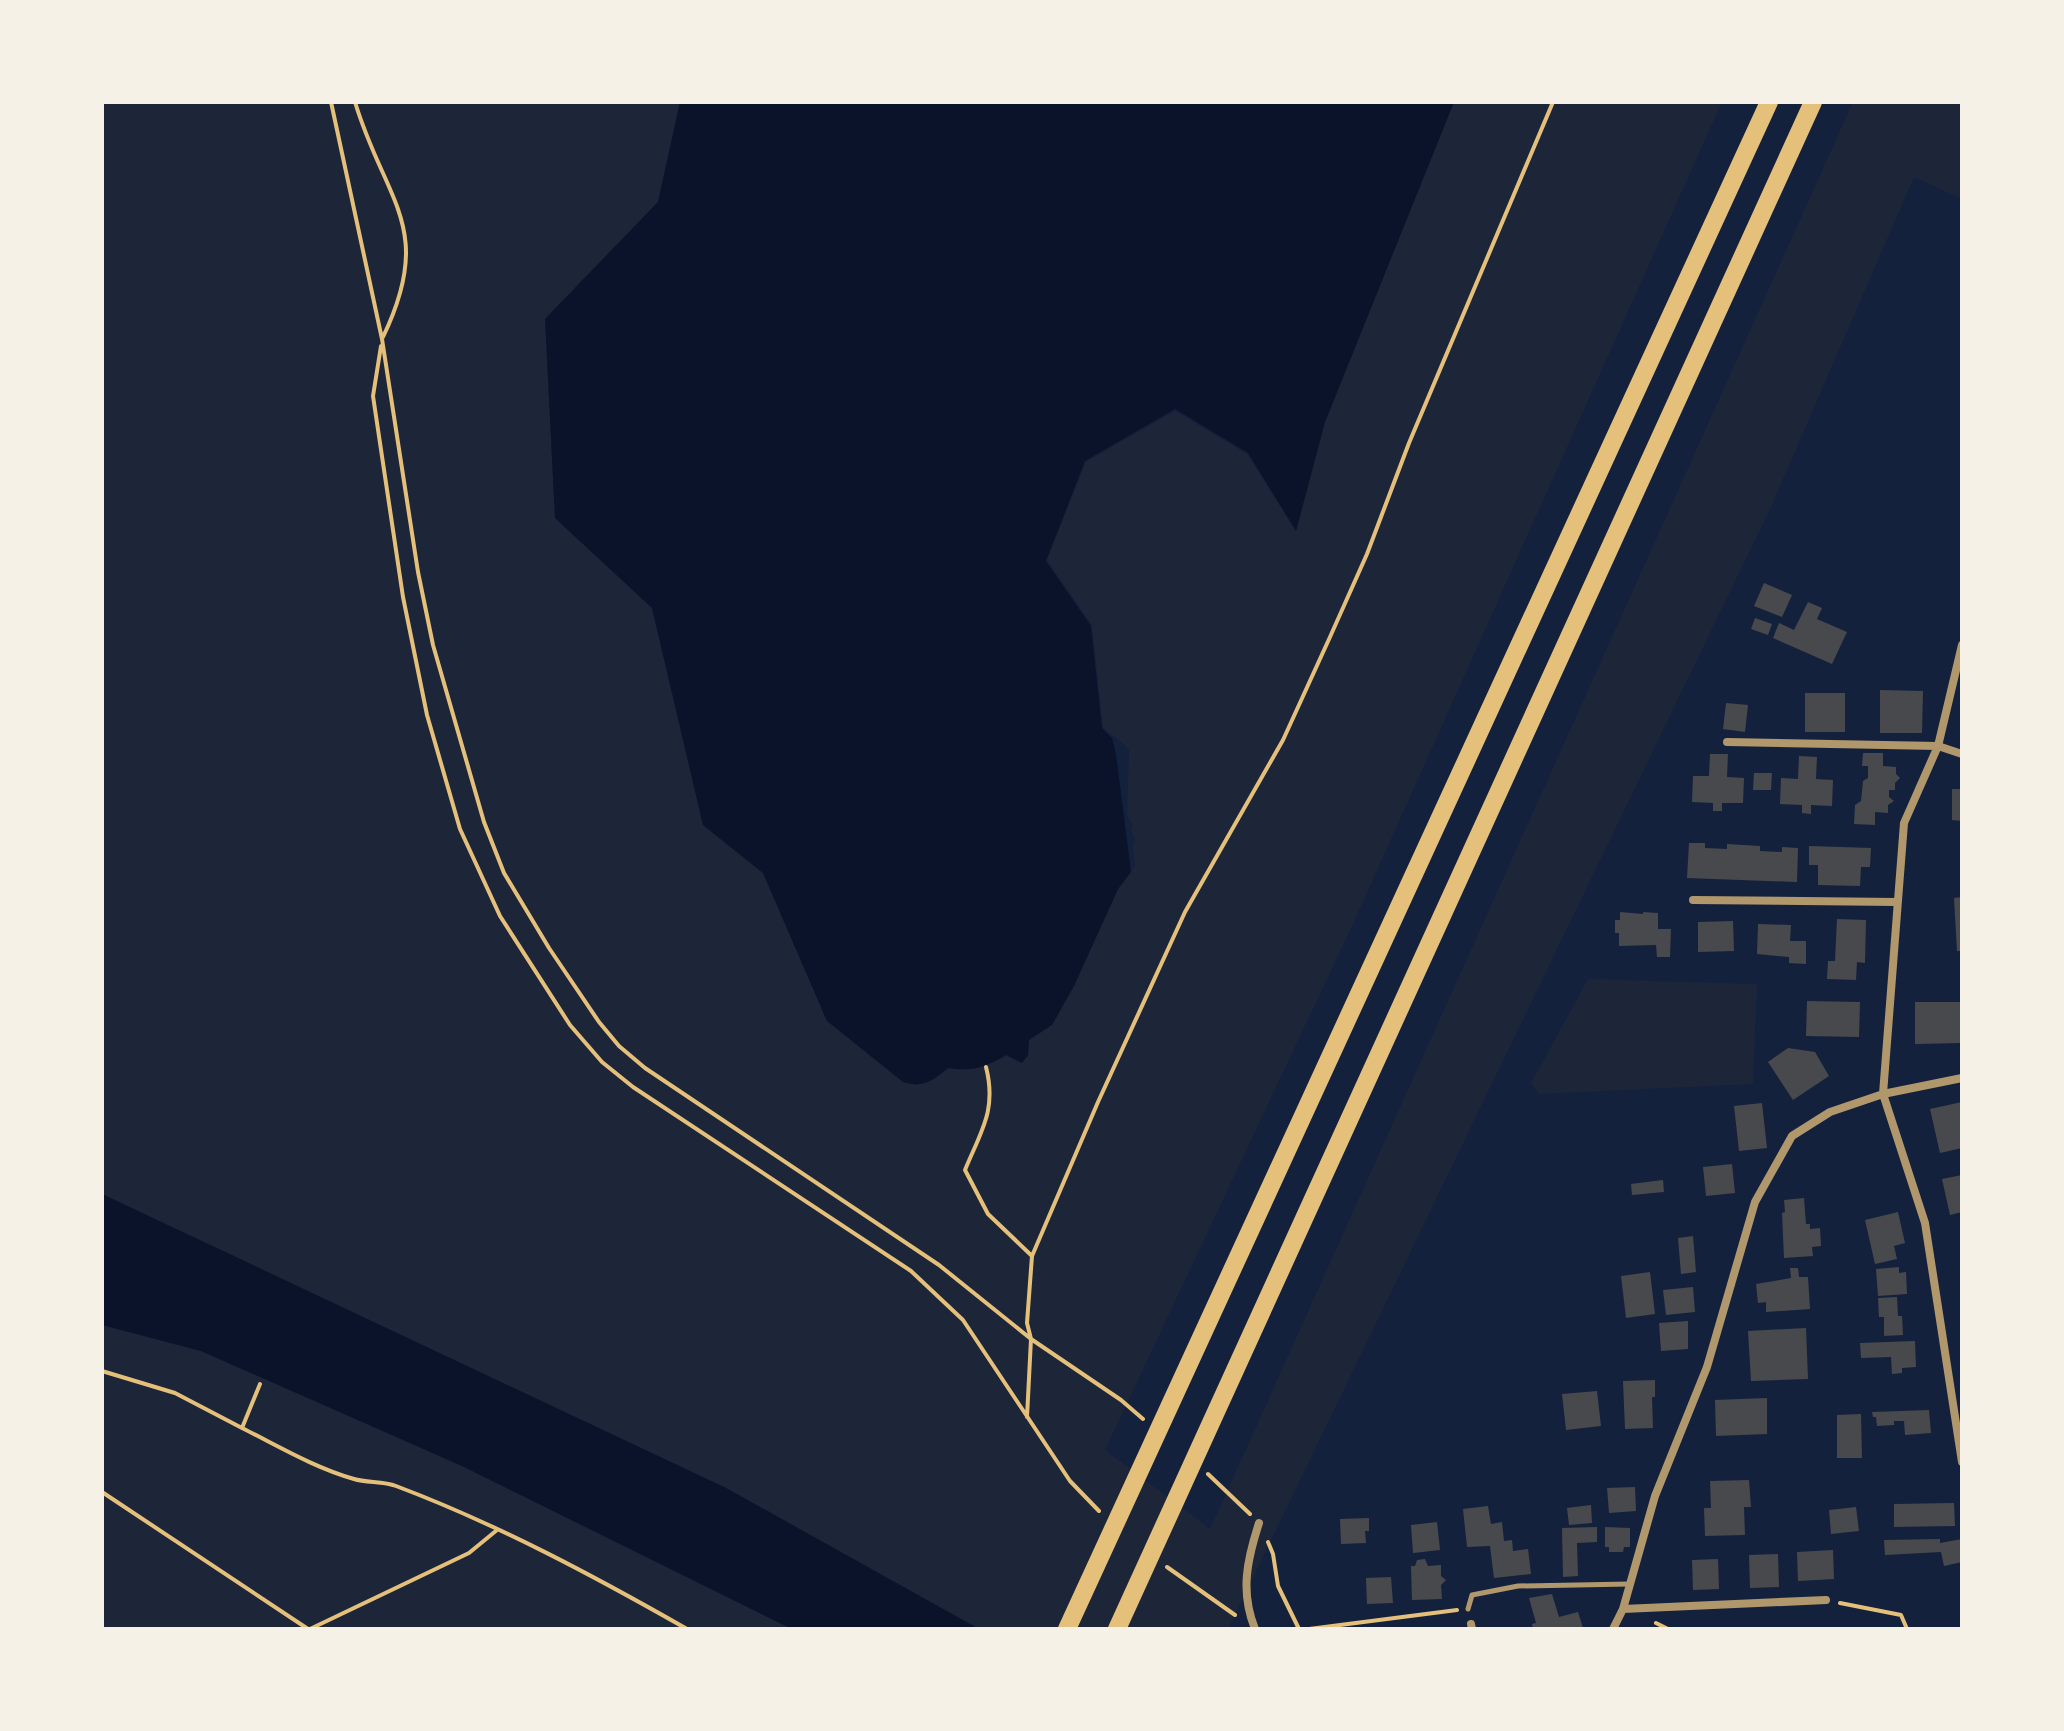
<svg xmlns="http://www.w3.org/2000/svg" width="2064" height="1731" viewBox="0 0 2064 1731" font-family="'Archivo Narrow',sans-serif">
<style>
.green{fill:#1d2539}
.water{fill:#0b132b}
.building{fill:#48494c}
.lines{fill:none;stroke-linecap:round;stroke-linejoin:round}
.path{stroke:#e5c07b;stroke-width:4}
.service{stroke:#b1986c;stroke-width:5}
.minor{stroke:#b1986c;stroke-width:8}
.motorway{stroke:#e5c07b;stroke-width:18}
</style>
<rect width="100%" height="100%" fill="#14213d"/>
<!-- green -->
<path class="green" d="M102 102H680L658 202 545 319 555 518 652 608 703 825 763 873 827 1021 934 1079 949 1068C972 1072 986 1067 1006 1055L1021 1063 1028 1055 1029 1040 1074 986 1118 889 1135 866 1133 845 1135 840 1131 829 1133 825 1127 815 1129 750C1122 740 1111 736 1103 727L1092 625 1047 560 1086 462 1175 411 1247 454 1296 531 1325 422 1454 102H1722L1353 924 1105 1450 1210 1529 1853 102H1962V199L1914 177 1771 507 1228 1629H979L726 1488 102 1194Z
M1588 979 1757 984 1753 1084 1539 1094 1531 1083Z
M102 1325 201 1351 462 1466 792 1629H105L102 1626Z"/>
<!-- water -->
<path class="water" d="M680 102H1454L1325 422 1296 531 1248 453 1175 409 1085 461 1046 561 1091 626 1102 728 1112 738 1116 754 1131 872 1118 889 1074 986 1052 1025 1029 1040 1028 1055 1022 1063 1006 1055C986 1067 972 1072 948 1068 933 1080 923 1089 903 1082L827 1021 763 873 703 825 652 608 555 518 545 319 658 202Z
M102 1194 726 1488 979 1629H792L462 1466 201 1351 102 1325Z"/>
<!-- building -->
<path class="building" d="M1764 583 1792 595 1782 617 1754 606Z
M1808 602 1822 608 1817 619 1847 632 1832 664 1773 638 1779 623 1794 630Z
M1755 618 1772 624 1768 635 1751 629Z
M1880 690 1923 691 1922 733H1880Z
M1805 693H1845V732H1805Z
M1726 703 1748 705 1745 732 1723 729Z
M1863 753H1883V766L1896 767V774L1900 778 1895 783V790H1889V797L1894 801 1888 805V813L1875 812V825L1854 824 1855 805 1861 801 1863 781 1868 778V766H1862Z
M1710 754H1728L1727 777 1744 778 1743 803H1722V811H1713V803L1692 802 1693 776H1709Z
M1799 756 1817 757 1816 779 1833 780 1832 806 1811 805V814L1802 813V805L1780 804 1781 778 1798 779Z
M1754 773H1772L1771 790H1753Z
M1952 789H1962V821L1952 820Z
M1689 843H1705V848L1727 849V844L1760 846V851L1782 852V847L1798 848 1797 882 1687 878Z
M1809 846 1871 848 1870 867H1861L1860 886 1818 885V865H1809Z
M1962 897V951H1957L1954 898Z
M1620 912 1643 914V912L1658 913V929H1671L1670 957H1657L1656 945 1619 946V933H1615V920H1620Z
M1837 919 1866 920 1865 963 1857 962 1856 980 1827 979 1828 961H1835Z
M1733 921 1734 951 1698 952V922Z
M1758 924 1791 925 1790 941H1806V964L1789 963V957L1757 954Z
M1807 1001 1860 1002 1859 1037 1806 1036Z
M1915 1002H1962V1043L1915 1044Z
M1788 1048 1815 1052 1829 1076 1793 1100 1768 1062Z
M1962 1102V1148L1940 1153 1930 1109Z
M1762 1103 1767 1148 1739 1151 1734 1106Z
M1732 1164 1735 1193 1706 1196 1703 1167Z
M1962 1175V1212L1950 1215 1942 1179Z
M1663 1180 1664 1192 1632 1195 1631 1184Z
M1804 1198 1806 1224H1810V1229L1820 1228 1821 1246 1812 1247 1813 1256 1784 1258 1782 1213 1785 1212 1784 1200Z
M1898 1212 1905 1243 1894 1246 1897 1259 1875 1264 1865 1220Z
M1693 1236 1696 1272 1681 1274 1678 1238Z
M1899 1267V1273L1906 1272 1907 1294 1878 1296 1876 1269Z
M1790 1268H1798L1799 1277H1808L1810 1309 1766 1312V1302L1758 1303 1756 1284 1791 1278Z
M1650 1272 1655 1314 1626 1318 1621 1276Z
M1693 1287 1695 1312 1666 1315 1663 1290Z
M1897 1297 1898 1316H1902L1903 1335 1884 1336V1317H1879L1878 1298Z
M1688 1321V1349L1661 1351 1659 1323Z
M1806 1328 1808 1379 1751 1381 1748 1331Z
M1915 1341 1916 1367 1902 1368V1373L1892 1374 1891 1357 1861 1358 1860 1343Z
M1655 1380V1397H1652L1653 1428 1625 1429 1623 1381Z
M1597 1391 1601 1426 1566 1430 1562 1394Z
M1767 1398V1434L1716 1436 1715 1400Z
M1929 1410 1931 1433 1905 1435 1904 1421H1894V1425L1877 1426 1876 1417H1873L1872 1412Z
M1861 1414 1862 1458H1837V1415Z
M1749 1480 1751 1507H1744L1745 1535 1705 1536 1704 1508H1711L1710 1481Z
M1635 1487 1636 1511 1609 1513 1607 1488Z
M1954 1503 1955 1526 1894 1527V1504Z
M1591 1505 1592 1523 1569 1525 1567 1508Z
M1488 1506 1491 1524 1502 1522 1504 1541 1512 1540 1513 1551 1528 1549 1531 1574 1494 1578 1490 1546 1467 1547 1463 1509Z
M1856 1507 1859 1531 1831 1534 1829 1510Z
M1369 1518V1531H1365L1366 1543 1341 1544 1340 1519Z
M1437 1522 1440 1550 1413 1553 1411 1525Z
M1597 1527V1542L1577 1543 1578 1576 1563 1577 1562 1528Z
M1605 1527 1630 1528V1547H1624L1623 1552H1609V1547H1605Z
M1940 1539V1543L1962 1539V1562L1944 1566 1941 1552 1885 1555 1884 1540Z
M1833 1550 1834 1579 1798 1581 1797 1552Z
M1778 1554 1779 1587 1750 1588 1749 1555Z
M1425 1559 1428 1566 1441 1565V1576L1446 1580 1441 1585 1442 1599 1412 1600 1411 1566H1415L1417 1560Z
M1718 1559 1719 1589 1693 1590 1692 1560Z
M1391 1577 1393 1603 1367 1604 1366 1578Z
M1552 1594 1559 1617 1578 1612 1583 1628 1533 1629 1532 1624 1536 1623 1529 1598Z"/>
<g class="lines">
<!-- path -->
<path class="path" d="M331 102 382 339 418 572 433 645 484 822 504 873 549 948 599 1022 619 1046 645 1068 939 1265 1031 1339 1121 1400 1143 1419
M355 102C385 202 436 227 383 337
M381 346 373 396 403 597 427 715 460 829 500 916 570 1025 602 1062 633 1087 911 1271 963 1320 1070 1481 1099 1511
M986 1067C997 1110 981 1131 965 1170L988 1214 1032 1256
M102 1371 175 1393 242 1428
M260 1384 242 1428C278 1446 315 1468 354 1479 367 1483 383 1481 396 1486 497 1524 594 1576 687 1629
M1027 1417 1031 1339 1027 1323 1032 1256 1098 1102 1185 912 1283 740 1330 637 1367 554 1409 443 1553 102
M1208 1474 1250 1514
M102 1492 308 1629
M1268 1542 1273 1554 1278 1586 1299 1629
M1167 1567 1235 1615
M1840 1603 1901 1615 1907 1629
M1656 1623 1668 1629
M310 1629 469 1553 497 1530
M1309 1629 1457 1610"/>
<!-- service -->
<path class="service" d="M1468 1609 1472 1595 1518 1586 1629 1584"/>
<!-- minor -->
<path class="minor" d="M1962 645 1938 746 1904 823 1883 1094 1925 1223 1962 1462
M1727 742 1938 746 1962 754
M1693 900 1896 902
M1623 1609 1826 1600
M1471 1624 1472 1629
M1255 1629C1240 1592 1247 1560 1259 1523
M1613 1629 1623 1609 1655 1496 1707 1367 1755 1202 1792 1136 1830 1112 1883 1094 1962 1078"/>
<!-- motorway -->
<path class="motorway" d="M1067 1629 1769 102
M1117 1629 1813 102"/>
</g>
<!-- border -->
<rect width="2064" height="1731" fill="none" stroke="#f6f1e7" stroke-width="208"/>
</svg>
